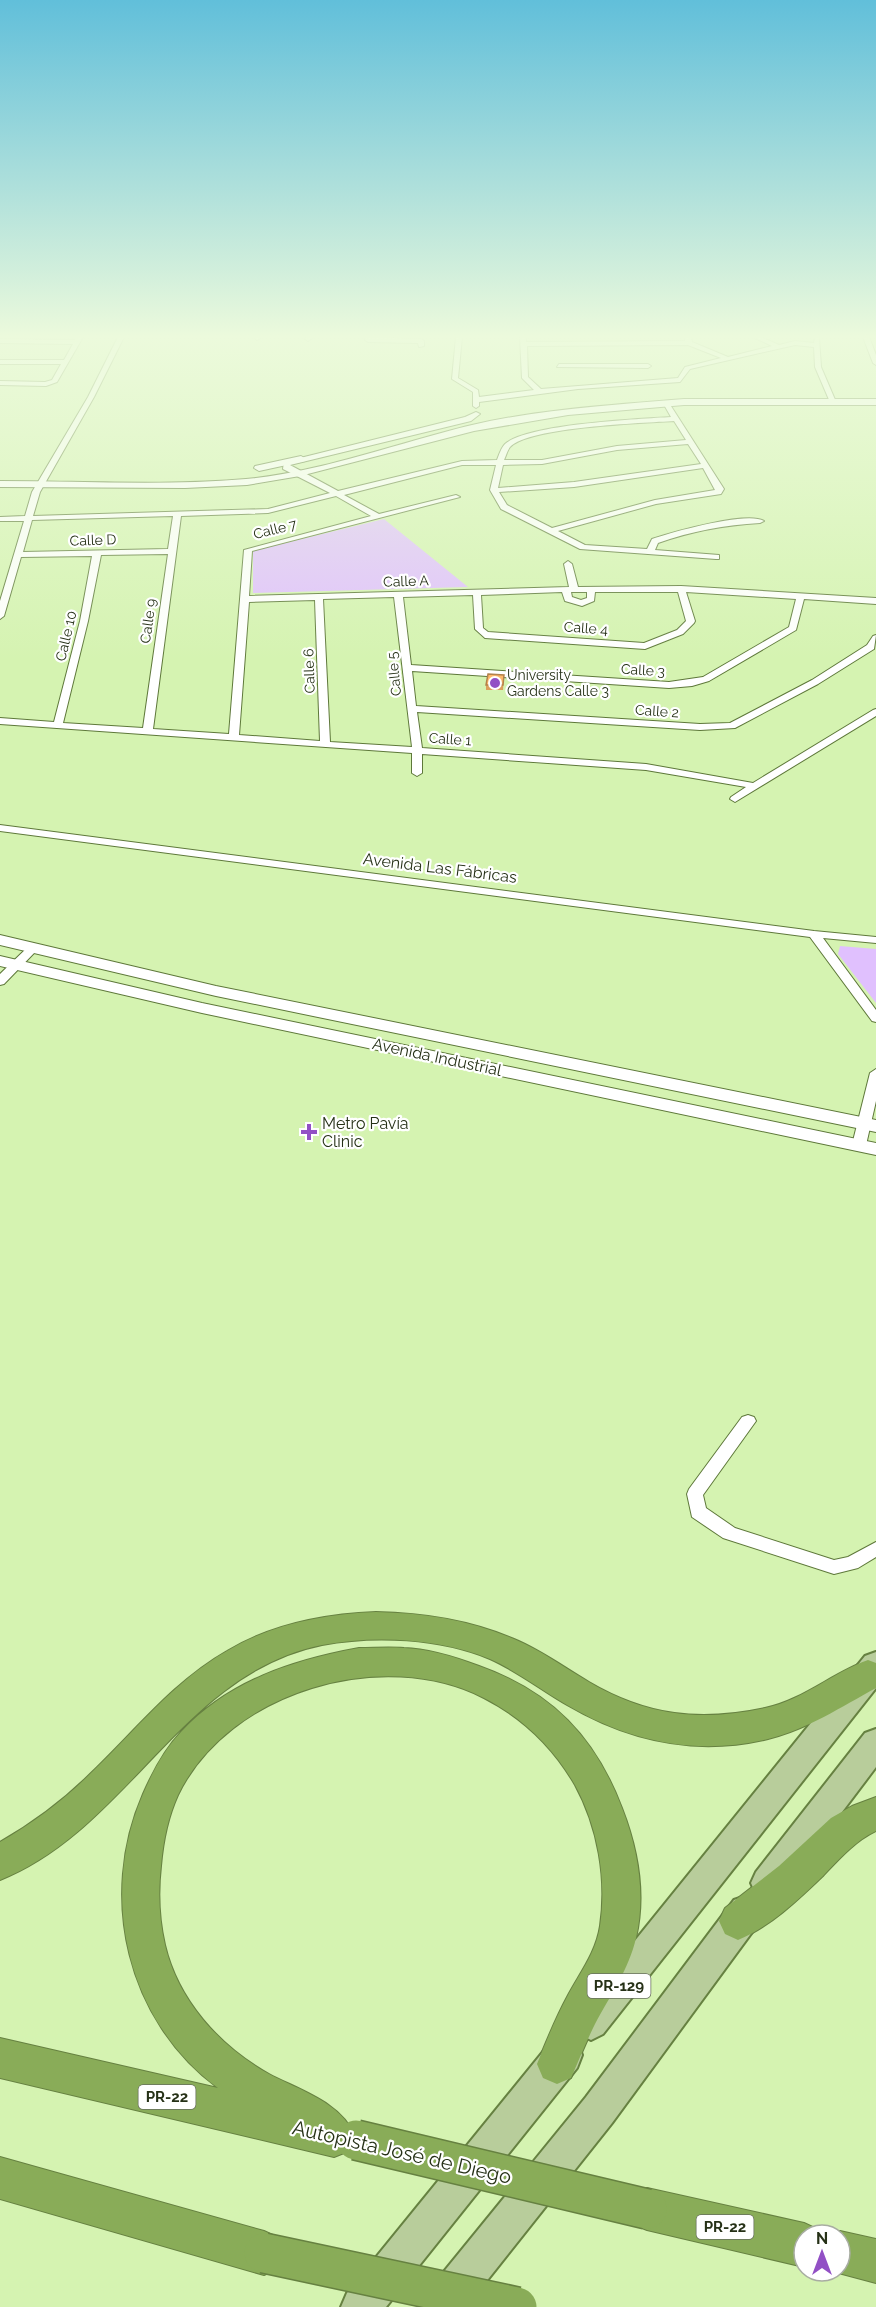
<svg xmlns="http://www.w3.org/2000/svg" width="876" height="2307" viewBox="0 0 876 2307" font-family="Raleway,sans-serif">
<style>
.green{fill:#e0c0fe}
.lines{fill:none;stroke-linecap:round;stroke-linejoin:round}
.street-casing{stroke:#5e783a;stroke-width:2}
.secondary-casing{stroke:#5e783a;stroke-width:2}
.primary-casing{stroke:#668141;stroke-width:4}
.highway-casing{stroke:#668141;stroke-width:2}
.street{fill:#fff;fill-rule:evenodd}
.secondary{fill:#fff;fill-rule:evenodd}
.primary{fill:#b8cd9b;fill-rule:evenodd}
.highway{fill:#89ac58;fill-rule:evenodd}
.highway-bridge-casing{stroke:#668141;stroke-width:42;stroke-linecap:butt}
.highway-bridge{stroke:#89ac58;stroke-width:39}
.wall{fill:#dba05d}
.building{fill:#ffba6c;stroke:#b2824c;stroke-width:1.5}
.poi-dot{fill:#9250c5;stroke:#fff;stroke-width:2}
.labels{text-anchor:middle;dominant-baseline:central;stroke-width:4.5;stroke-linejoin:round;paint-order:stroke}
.far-street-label{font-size:14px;fill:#263117;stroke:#fff}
.far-poi-label{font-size:14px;fill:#263117;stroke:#fff;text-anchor:start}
.shield{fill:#fff;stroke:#676f5d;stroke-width:1.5}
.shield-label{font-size:15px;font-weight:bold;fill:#263117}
.street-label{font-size:16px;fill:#263117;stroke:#fff}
.poi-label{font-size:16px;fill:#263117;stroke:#fff;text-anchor:start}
.near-street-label{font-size:20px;fill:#263117;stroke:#fff}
</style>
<rect width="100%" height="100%" fill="#d5f3b1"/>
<!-- green -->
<path class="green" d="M384 519 468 587 253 593V551Z
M840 946 876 949V1003L838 954Z"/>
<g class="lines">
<defs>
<path id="street" d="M77 337H83L57 382 46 386 0 385V381L45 382 52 380 61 364H0V360H64L73 344 0 343V339L75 340Z
M118 337H124L94 397 40 492 33 516 268 509 330 493 283 469 284 462 465 417 476 412 480 414 471 421 290 465 338 491 462 461 497 460C499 455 501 448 505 444 528 424 638 419 671 417L663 403 666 401 669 403 724 489 721 494 656 504 558 531 585 545 647 549 652 539C673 532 747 511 764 521L760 523C725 525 692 531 658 543L655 550 719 555V559H716L580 549 501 509 490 490 496 465H462L344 495 379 514 456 495 460 497 252 551 249 596 569 587 564 564 568 561 572 564 578 587 681 586 876 598V604L804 599 796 630 709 681 692 686 669 688 412 671 416 706 700 724 730 723 812 680 867 645 873 636 876 635 874 649 818 684 735 728 700 730 417 712 422 748 646 764 753 783 873 710 876 709V716L735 802 730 799 731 797 746 787 646 770 422 754V773L417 776 412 773V753L0 724V718L54 722 80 621 92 556 21 557 4 616 0 619V601L24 521H0V517L25 516 32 492 88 397ZM674 421 686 440 617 446 542 460H504C506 456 507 451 510 447 529 427 643 423 674 421ZM688 444 701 464 574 482 498 488 503 465 542 464 617 450ZM703 468 715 490 655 500 552 528 507 505 499 492 574 487ZM336 496 371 516 244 550 229 734 153 729 181 516 268 513ZM173 516 168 549 23 552 32 520ZM168 554 143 728 63 723 88 621 101 555ZM562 592 565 601 582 606 594 601 595 592H678L686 621 677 630 644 643 488 632 483 628 481 595ZM571 592H587V598L581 600 572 597ZM686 592 796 599 789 627 703 677 669 682 411 665 403 597 473 595 475 629 485 638 645 649 683 634 694 623 695 621ZM394 597 412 747 330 742 323 599ZM315 600 320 741 239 735 249 602Z
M254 337H260V338L257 340Z
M307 337H313L308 341 305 339Z
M366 337 421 339 424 341V346L419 347 418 343 368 342 365 340Z
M456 337H462L458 378 478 390 479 397 534 390 522 378 520 337H526V342L685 341V337H691L692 342 728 357 772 346 753 337H761L779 345 795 341 814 343 815 337H819L821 367 836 402 833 404 830 402 815 367 814 347 795 345 690 369 680 382 578 389 479 402V406L476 408 473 406V392L452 379ZM688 345 721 358 685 367 678 378 541 389 528 377 527 346Z
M863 337H869L876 355V365L873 363Z
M559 364H648L651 366 648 368 557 367Z
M0 825 814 931 876 937V943L823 938 876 1010V1022L872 1021 810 937 0 831Z
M33 944 37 946 39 948 37 950 4 984 0 985V974L29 946Z
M876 1069V1101L866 1145 859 1149 852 1145 870 1073Z
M748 1415 754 1417 756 1421 703 1495 706 1508 735 1528 834 1560 848 1557 876 1542V1557L858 1568 834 1574 723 1538 692 1517 687 1494 689 1489 742 1417Z"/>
<path id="secondary" d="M684 399H876V405H684L568 415 474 431 300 476 247 485 185 488 0 487V481C81 481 165 486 246 479 322 472 397 443 472 425 541 409 613 405 684 399Z
M301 456 306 459 305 461 259 471 254 468 255 466Z
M0 935 216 986 876 1120V1132L216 996 0 945Z
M0 956 202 1003 876 1143V1155L202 1013 0 966Z"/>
<path id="primary" d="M876 1652V1688L603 2034 591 2040 579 2034 573 2022 579 2010 865 1656Z
M876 1729V1767L780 1894 768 1899 756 1894 751 1883 756 1872 865 1733Z
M746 1896 758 1900 763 1912 758 1924 612 2123 466 2307H431L427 2299 433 2285 586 2097 734 1900Z
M564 2037 577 2042 582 2055 577 2068 386 2307H341L347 2293 551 2042Z"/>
<path id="highway" d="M376 1612C424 1613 470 1620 514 1639 541 1650 565 1668 589 1682 647 1716 700 1722 765 1708 803 1700 832 1673 868 1660L876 1663V1688C841 1707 808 1729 768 1739 697 1756 630 1742 567 1705 541 1690 517 1671 490 1659 439 1638 375 1635 322 1645 182 1673 128 1829 0 1880V1842C33 1823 64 1800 91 1773 135 1731 174 1681 227 1651 272 1624 324 1614 376 1612Z
M359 1648C374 1648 389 1647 404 1648 430 1649 455 1657 479 1666 552 1692 595 1737 622 1808 638 1849 646 1895 636 1938 629 1969 610 1996 595 2024 586 2042 579 2060 571 2078L557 2084 543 2078 537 2064C546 2042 555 2019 567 1997 579 1974 596 1953 600 1926 607 1879 598 1827 575 1785 553 1747 523 1718 484 1698 383 1646 228 1691 178 1795 168 1817 163 1842 161 1866 158 1892 159 1919 165 1945 178 2000 219 2046 269 2074 299 2090 341 2102 355 2136L349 2151 334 2157 0 2078V2038L218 2088C127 2021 98 1897 143 1794 153 1771 164 1750 181 1732 228 1681 293 1660 359 1648Z
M876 1797V1831C855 1841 839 1859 823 1876 799 1899 770 1927 738 1940L725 1934 719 1921 725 1908 779 1866 831 1818 852 1806Z
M0 2157 264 2231 279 2238 286 2253 279 2268 264 2275 0 2199Z
M647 2188 804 2223 819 2230 822 2235H804V2267L647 2230 632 2224 626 2209 632 2194Z
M840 2231 876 2239V2283L831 2271H840V2235H831Z"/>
</defs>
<!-- street casing -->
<use href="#street" class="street-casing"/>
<!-- secondary casing -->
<use href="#secondary" class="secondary-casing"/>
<!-- primary casing -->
<use href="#primary" class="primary-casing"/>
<!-- highway casing -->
<use href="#highway" class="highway-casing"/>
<!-- street -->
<use href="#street" class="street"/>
<!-- secondary -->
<use href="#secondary" class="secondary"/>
<!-- primary -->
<use href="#primary" class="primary"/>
<!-- highway -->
<use href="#highway" class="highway"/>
<defs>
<path id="highway-bridge" d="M356 2140 647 2209
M264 2253 517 2307"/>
</defs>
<!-- highway-bridge casing -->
<use href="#highway-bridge" class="highway-bridge-casing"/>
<!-- highway-bridge -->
<use href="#highway-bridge" class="highway-bridge"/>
</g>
<!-- wall -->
<path class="wall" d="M504 675 503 690H486V685Z"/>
<!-- building -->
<path class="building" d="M488 674 504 675 503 685H486Z"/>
<!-- sky -->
<linearGradient id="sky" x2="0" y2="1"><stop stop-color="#61bfda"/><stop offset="0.51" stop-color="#ecfadc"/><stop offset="1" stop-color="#ecfadc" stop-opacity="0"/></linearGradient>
<rect width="876" height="660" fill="url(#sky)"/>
<!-- markers -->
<g class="poi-dot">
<circle cx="495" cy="683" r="6"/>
<path d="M306 1123h6v6h6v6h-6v6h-6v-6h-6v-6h6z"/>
</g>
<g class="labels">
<!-- far-street labels -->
<g class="far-street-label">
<text transform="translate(275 529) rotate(-14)">Calle 7</text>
<text transform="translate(93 540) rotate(-2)">Calle D</text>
<text transform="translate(406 581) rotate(-2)">Calle A</text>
<text transform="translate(148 621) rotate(-82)">Calle 9</text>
<text transform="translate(586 628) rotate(4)">Calle 4</text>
<text transform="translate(66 636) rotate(-77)">Calle 10</text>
<text transform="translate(643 670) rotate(3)">Calle 3</text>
<text transform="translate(309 671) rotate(-92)">Calle 6</text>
<text transform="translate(394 674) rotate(-96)">Calle 5</text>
<text transform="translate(657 711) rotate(4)">Calle 2</text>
<text transform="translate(450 739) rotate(4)">Calle 1</text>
</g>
<!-- far-poi labels -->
<g class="far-poi-label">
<text x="507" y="675">University<tspan x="507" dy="16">Gardens Calle 3</tspan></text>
</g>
<!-- shield labels -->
<g class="shield">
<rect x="587.5" y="1974" width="63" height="24" rx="4.5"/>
<rect x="138.5" y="2085" width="57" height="24" rx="4.5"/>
<rect x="696.5" y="2215" width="57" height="24" rx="4.5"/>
</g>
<g class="shield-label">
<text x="619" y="1986">PR-129</text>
<text x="167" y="2097">PR-22</text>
<text x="725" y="2227">PR-22</text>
</g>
<!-- street labels -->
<g class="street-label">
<text transform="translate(440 868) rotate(7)">Avenida Las Fábricas</text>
<text transform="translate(437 1057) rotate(12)">Avenida Industrial</text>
</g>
<!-- poi labels -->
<g class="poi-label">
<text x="322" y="1123">Metro Pavía<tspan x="322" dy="18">Clinic</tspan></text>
</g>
<!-- near-street labels -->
<g class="near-street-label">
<text transform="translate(402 2152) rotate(13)">Autopista José de Diego</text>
</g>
</g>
<!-- north arrow -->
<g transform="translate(822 2253)"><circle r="28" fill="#ffffff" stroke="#a8ada2" stroke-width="1.5"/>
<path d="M0-4.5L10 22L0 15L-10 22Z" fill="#9250c5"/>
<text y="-9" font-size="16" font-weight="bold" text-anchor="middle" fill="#263117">N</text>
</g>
</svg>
